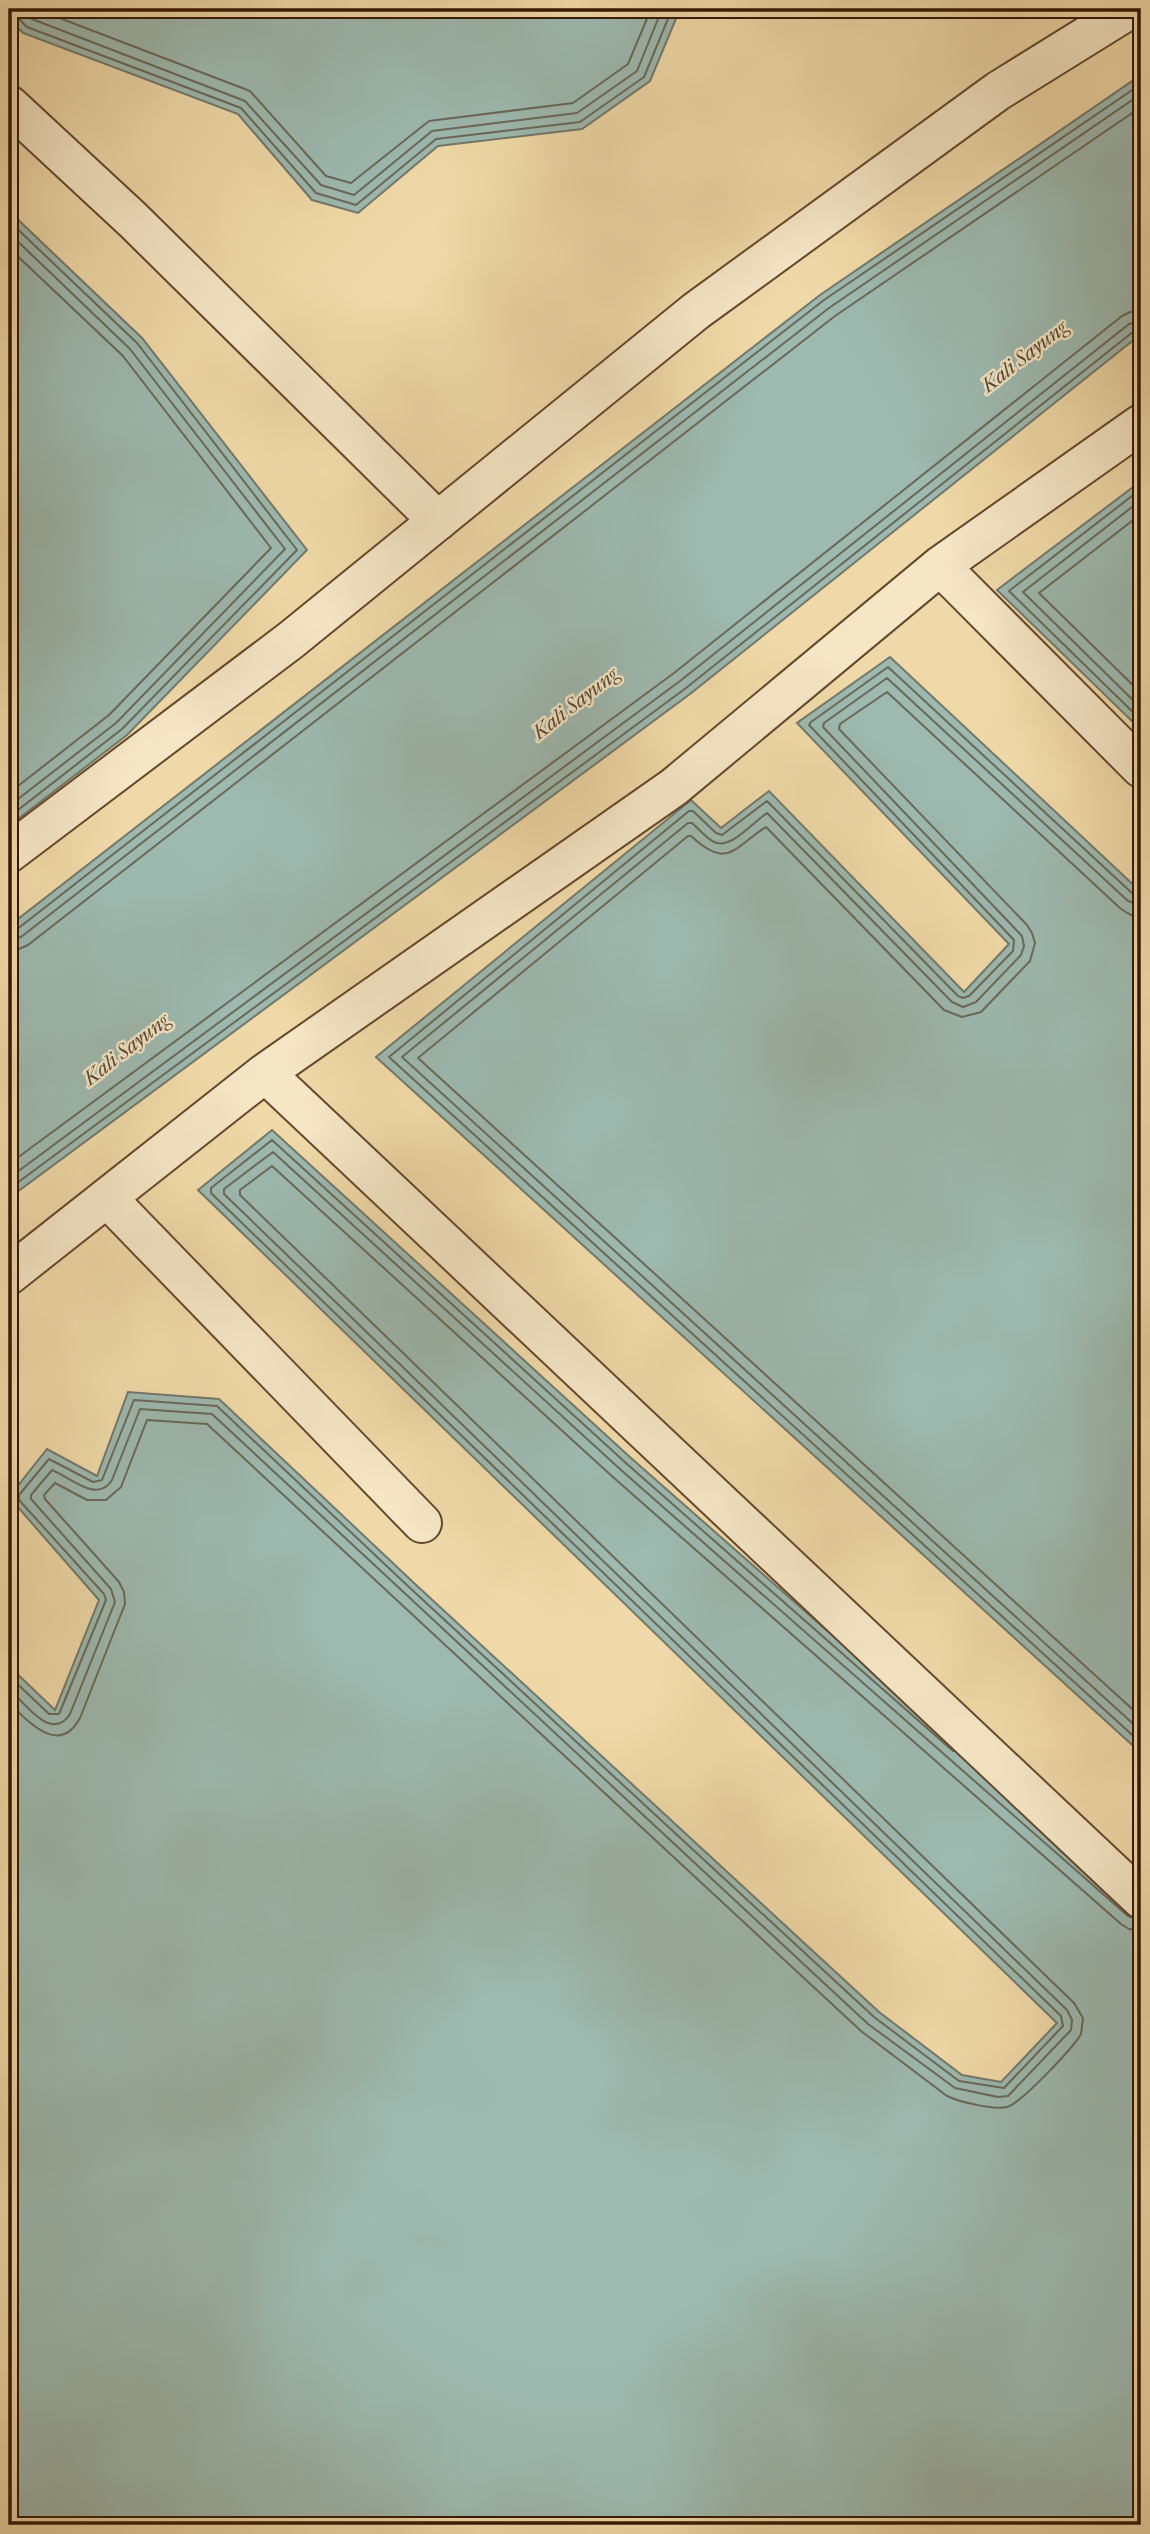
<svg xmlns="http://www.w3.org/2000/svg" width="1150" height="2534" viewBox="0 0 1150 2534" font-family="'IM FELL French Canon',serif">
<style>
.water{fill:#9db9b0;stroke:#73786a;stroke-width:2}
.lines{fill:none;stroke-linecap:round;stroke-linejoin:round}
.shore{stroke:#696859;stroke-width:2}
.minor-casing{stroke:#64482c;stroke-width:42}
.minor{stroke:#f5e6c6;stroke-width:38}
.labels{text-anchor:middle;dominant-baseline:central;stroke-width:5;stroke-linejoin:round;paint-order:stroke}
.water-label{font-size:21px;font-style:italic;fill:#544836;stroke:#f5e6c6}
</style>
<rect width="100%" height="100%" fill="#f0d9a8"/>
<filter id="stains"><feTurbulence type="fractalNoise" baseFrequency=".00286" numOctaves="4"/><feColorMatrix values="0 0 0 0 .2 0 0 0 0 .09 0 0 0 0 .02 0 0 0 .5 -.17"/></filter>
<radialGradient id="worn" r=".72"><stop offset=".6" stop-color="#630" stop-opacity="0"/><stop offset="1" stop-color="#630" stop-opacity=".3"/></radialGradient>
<!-- water -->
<path class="water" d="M9 9H680L650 81 582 129 438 146 358 213 312 200 238 114 23 33 9 19Z
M1141 75V334L690 694 9 1198V926L820 295Z
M9 211 142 338 307 550 127 735 9 826Z
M1141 481V730L997 590Z
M890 657 1141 892V1753L376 1057 691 800 721 828 769 791 964 992 1009 944 797 723Z
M272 1130 631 1458 1141 1907V2525H9V1666L55 1710 99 1600 9 1497 47 1449 97 1476 128 1392 219 1399 414 1583 879 2012 962 2075 1001 2082 1057 2023 198 1190Z"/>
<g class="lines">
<!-- shore -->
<path class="shore" d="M21 9 32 19 245 101 321 185 354 195 432 131 577 113 637 71 662 9
M36 9 250 91 326 176 351 183 429 121 573 103 628 64 651 9
M9 14 16 16 27 27 241 108 316 193 356 205 436 139 580 122 644 77 672 9
M9 221 137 343 297 550 122 729 9 817
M9 233 130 349 285 549 116 723 9 806
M9 248 123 356 271 548 109 715 9 793
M1141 489 1009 591 1141 720
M1141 500 1023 592 1141 708
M1141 514 1039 593 1141 693
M1141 897 1133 894 888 667 811 722 809 725 1014 940 1013 951 969 996 963 998 958 996 767 801 722 835 716 833 693 811H689L389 1057 1141 1743
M1141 905 1128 901 887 678 824 723 823 727 1022 936 1024 946 1021 955 976 1002 963 1007 952 1002 767 813C753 822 731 850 714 842 706 838 699 829 692 823H688L402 1057 1141 1731
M1141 916 1131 915 1121 909 887 692 840 724 839 729 1027 925 1032 933 1035 943 1030 961 981 1012 962 1017 944 1010 766 827C733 848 728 870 691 836H688L418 1058 1141 1717
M9 931 16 930 824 300 1141 84
M9 940 21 937 829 308 1141 94
M9 951 19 949 28 945 835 316 1141 107
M9 1164 674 673 1122 316 1130 312 1141 310
M9 1178 680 681 1129 324 1141 321
M9 1189 686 688 1134 331 1141 330
M9 1676 49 1714H59L106 1600 104 1594 19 1500V1495L49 1459 93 1482 102 1480 134 1400 217 1406 410 1588 874 2017 959 2081 1004 2088 1063 2026 1061 2016 211 1193V1188L272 1140 627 1464 953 1751
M9 1688C23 1702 52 1743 70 1714L115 1602 111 1589 31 1499V1495L52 1470C70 1477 97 1504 112 1480L140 1409 212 1414 868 2024 955 2088 998 2097 1008 2096 1071 2030 1072 2020 1067 2010 224 1194V1189L273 1152 621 1470 1128 1916 1141 1920
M9 1703C28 1721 59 1757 80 1718L125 1604 124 1592 119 1582 45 1499 44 1495 55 1483 87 1500H106L121 1487 147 1420 207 1424 861 2031 947 2096C959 2102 994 2110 1007 2107 1020 2104 1073 2048 1081 2034L1083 2018 1074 2003 240 1195V1190L272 1166 614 1478 1121 1924 1129 1929 1141 1931"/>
<defs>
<path id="minor" d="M9 105 133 220 438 521
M940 566 1141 768
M9 853 291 640 696 311 998 91 1130 9
M265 1073 1141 1899
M107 1198 422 1523
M9 1275 265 1073 674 787 940 566 1141 424"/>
</defs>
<!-- minor casing -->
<use href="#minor" class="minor-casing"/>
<!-- minor -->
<use href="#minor" class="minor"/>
</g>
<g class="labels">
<!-- water labels -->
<g class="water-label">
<text transform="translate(1024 356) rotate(-38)">Kali Sayung</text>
<text transform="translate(575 703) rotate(-38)">Kali Sayung</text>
<text transform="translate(126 1049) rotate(-38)">Kali Sayung</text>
</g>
</g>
<!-- margin -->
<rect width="1150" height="2534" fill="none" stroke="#f0d9a8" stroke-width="35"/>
<rect x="10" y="10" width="1129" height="2513" fill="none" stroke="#351702" stroke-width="3.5"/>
<rect x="18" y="18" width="1115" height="2499" fill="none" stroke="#351702" stroke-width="2"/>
<rect width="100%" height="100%" filter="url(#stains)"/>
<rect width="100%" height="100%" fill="url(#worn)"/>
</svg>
